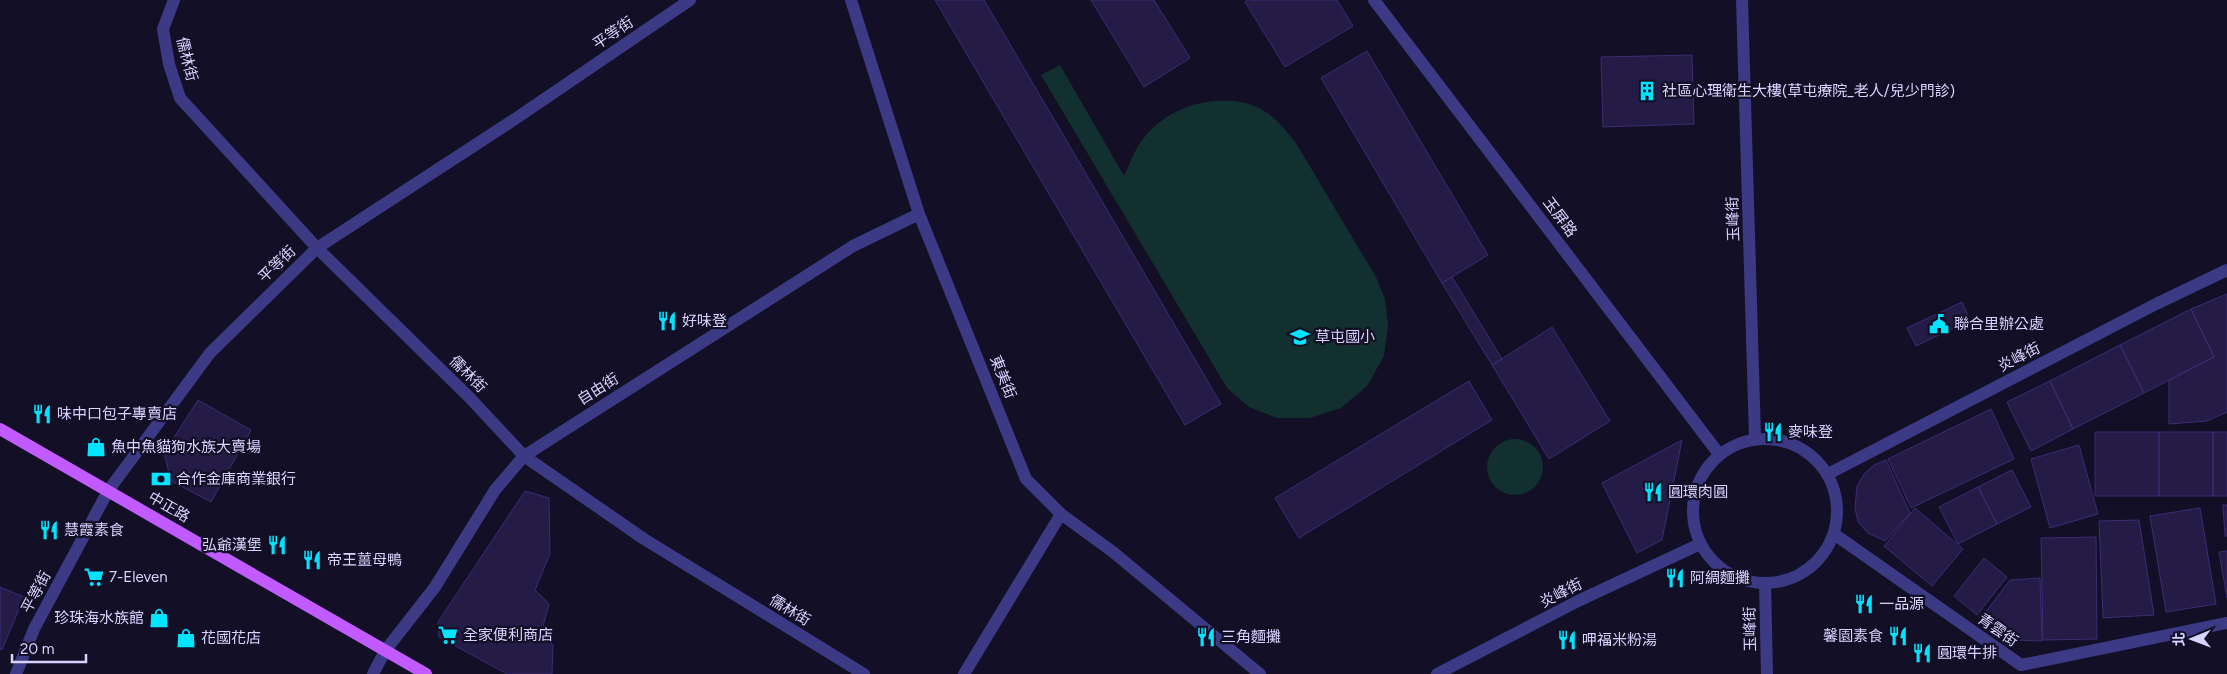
<svg xmlns="http://www.w3.org/2000/svg" width="2227" height="674" viewBox="0 0 2227 674" font-family="Figtree,'Noto Sans TC',sans-serif">
<style>
.green{fill:#12302f}
.building{fill:#241b47;stroke:#3b2d73}
.lines{fill:none;stroke-linecap:round;stroke-linejoin:round}
.minor{stroke:#3d3a85;stroke-width:12}
.tertiary{stroke:#3d3a85;stroke-width:12}
.primary{stroke:#c25bff;stroke-width:12}
.labels{text-anchor:middle;dominant-baseline:central;stroke-width:4.5;stroke-linejoin:round;paint-order:stroke}
.street-label{font-size:15px;fill:#d9d4ff;stroke:#130f26}
.poi-label{font-size:15px;fill:#d9d4ff;stroke:#130f26;text-anchor:start}
</style>
<rect width="100%" height="100%" fill="#130f26"/>
<!-- green -->
<path class="green" d="M1060 65 1124 176C1130 164 1134 150 1143 139 1168 106 1218 91 1257 107 1273 114 1285 129 1296 143L1376 277 1385 299 1388 325 1384 356 1367 386 1341 408 1310 418H1277L1249 407 1227 388 1041 75Z
M1487 467a28 28 0 1 1 56 0a28 28 0 1 1-56 0Z"/>
<!-- building -->
<path class="building" d="M935 0H984L1221 404 1185 425Z
M1091 0H1154L1190 58 1144 87Z
M1248 0H1337L1353 26 1285 67 1245 2Z
M1367 51 1488 255 1442 283 1321 78Z
M1692 55 1694 124 1603 127 1601 57Z
M1452 277 1502 359 1492 365 1442 283Z
M2227 294V412L2207 421 2169 424V380L2214 357 2191 309Z
M1962 302 1970 320 1916 346 1907 328Z
M2191 309 2214 357 2144 393 2120 345Z
M1552 327 1610 421 1549 459 1492 365Z
M2120 345 2144 393 2073 429 2050 381Z
M1469 381 1492 420 1299 538 1275 498Z
M2050 381 2073 429 2031 451 2007 402Z
M198 400 251 430 211 502 171 481 164 453Z
M1991 409 2014 459 1911 508 1888 459Z
M2095 432H2159V496H2095Z
M2159 432H2213V496H2159Z
M2213 432H2227V496H2213Z
M1682 440 1662 540 1637 553 1602 483Z
M2079 445 2098 514 2050 528 2031 459Z
M1886 460 1910 513 1885 541 1868 533 1858 522 1855 508 1857 486 1864 474 1874 465Z
M2012 470 2031 507 1997 524 1978 487Z
M1978 487 1997 524 1958 544 1939 507Z
M525 491 549 498 550 554 535 590 549 604 541 634 553 645 552 674H507L439 637 438 622Z
M2223 505H2227V536H2225Z
M1915 508 1963 549 1932 586 1884 546Z
M2200 508 2216 604 2166 612 2150 516Z
M2139 520 2154 615 2103 618 2099 521Z
M2096 537 2097 639 2043 640 2041 538Z
M2227 551V598L2219 552Z
M1984 558 2007 577 1977 615 1954 596Z
M2040 578 2042 641 2014 640 1990 629 1979 621 2010 580Z
M0 587 24 597 2 650 0 649Z"/>
<g class="lines">
<!-- minor -->
<path class="minor" d="M174 0 163 29 169 64 180 98 317 248 470 398 524 456 644 539 864 674
M851 0 919 214 1026 479 1061 514 1113 552 1260 674
M1374 0 1719 454
M1742 0 1755 438
M1828 474 2156 304 2227 270
M1765 584 1767 674
M16 674 34 629 108 491 210 353 317 248 515 119 690 0
M373 674 385 651 435 587 495 490 524 456 853 246 919 214
M964 674 1061 514
M1437 674 1578 601 1700 544"/>
<!-- tertiary -->
<path class="tertiary" d="M1693 511a72 72 0 1 1 144 0a72 72 0 1 1-144 0Z
M1834 534 2021 665 2227 623"/>
<!-- primary -->
<path class="primary" d="M0 429 426 674"/>
</g>
<!-- icons -->
<defs>
<symbol id="building-bare" viewBox="-9 -9 18 18"><path d="M-4-6H4V6H1V3H-1V6H-4ZM-2.5-4.3h1.7v1.8h-1.7ZM.8-4.3h1.7v1.8H.8ZM-2.5-1h1.7V.8h-1.7ZM.8-1h1.7V.8H.8Z" fill="#00e5ff" stroke="#130f26" stroke-width="2.5" paint-order="stroke"/></symbol>
<symbol id="restaurant-bare" viewBox="-9 -9 18 18"><path d="M-5-6h1v4h1v-4h1v4h1v-4h1v5L-1.5 .5V6h-2V.5L-5-1ZM5-6V6H3V1.5H1.5Q1.5-4 5-6Z" fill="#00e5ff" stroke="#130f26" stroke-width="2.5" paint-order="stroke"/></symbol>
<symbol id="civic-bare" viewBox="-9 -9 18 18"><path d="M-.6-6.5H3V-4.5H.6V-3L4-1V1h2V6H-6V1h2V-1L-.6-3ZM-1.2 2.5V6h2.4V2.5Z" fill="#00e5ff" stroke="#130f26" stroke-width="2.5" paint-order="stroke"/></symbol>
<symbol id="school-bare" viewBox="-9 -9 18 18"><path d="M0-5L7-2L0 1L-7-2ZM-4 1L0 2.5L4 1V4Q0 6-4 4Z" fill="#00e5ff" stroke="#130f26" stroke-width="2.5" paint-order="stroke"/></symbol>
<symbol id="shop-bare" viewBox="-9 -9 18 18"><path d="M-5-2.5h2.3a2.7 3.5 0 0 1 5.4 0H5L5.5 6h-11ZM-1.5-2.5h3a1.5 2.3 0 0 0-3 0Z" fill="#00e5ff" stroke="#130f26" stroke-width="2.5" paint-order="stroke"/></symbol>
<symbol id="bank-bare" viewBox="-9 -9 18 18"><path d="M-6-4H6V4H-6ZM0-2.3a2.3 2.3 0 1 0 0 4.6a2.3 2.3 0 1 0 0-4.6Z" fill="#00e5ff" stroke="#130f26" stroke-width="2.5" paint-order="stroke"/></symbol>
<symbol id="supermarket-bare" viewBox="-9 -9 18 18"><path d="M-6-5.5h2.5l.6 2H6L4.5 2H-2.5L-4.4-4H-6ZM-1.5 3.2a1.3 1.3 0 1 0 .1 0ZM3 3.2a1.3 1.3 0 1 0 .1 0Z" fill="#00e5ff" stroke="#130f26" stroke-width="2.5" paint-order="stroke"/></symbol>
</defs>
<g fill-rule="evenodd">
<use href="#building-bare" x="1633" y="77" width="28" height="28"/>
<use href="#restaurant-bare" x="653" y="307" width="28" height="28"/>
<use href="#civic-bare" x="1925" y="310" width="28" height="28"/>
<use href="#school-bare" x="1286" y="323" width="28" height="28"/>
<use href="#restaurant-bare" x="28" y="400" width="28" height="28"/>
<use href="#restaurant-bare" x="1759" y="418" width="28" height="28"/>
<use href="#shop-bare" x="82" y="433" width="28" height="28"/>
<use href="#bank-bare" x="147" y="465" width="28" height="28"/>
<use href="#restaurant-bare" x="1639" y="478" width="28" height="28"/>
<use href="#restaurant-bare" x="35" y="516" width="28" height="28"/>
<use href="#restaurant-bare" x="263" y="531" width="28" height="28"/>
<use href="#restaurant-bare" x="298" y="546" width="28" height="28"/>
<use href="#supermarket-bare" x="80" y="563" width="28" height="28"/>
<use href="#restaurant-bare" x="1661" y="564" width="28" height="28"/>
<use href="#restaurant-bare" x="1850" y="590" width="28" height="28"/>
<use href="#shop-bare" x="145" y="604" width="28" height="28"/>
<use href="#supermarket-bare" x="434" y="621" width="28" height="28"/>
<use href="#restaurant-bare" x="1884" y="622" width="28" height="28"/>
<use href="#restaurant-bare" x="1192" y="623" width="28" height="28"/>
<use href="#shop-bare" x="172" y="624" width="28" height="28"/>
<use href="#restaurant-bare" x="1553" y="626" width="28" height="28"/>
<use href="#restaurant-bare" x="1908" y="639" width="28" height="28"/>
</g>
<g class="labels">
<!-- street labels -->
<g class="street-label">
<text transform="translate(613 33) rotate(-34)">平等街</text>
<text transform="translate(187 59) rotate(76)">儒林街</text>
<text transform="translate(1560 217) rotate(53)">玉屏路</text>
<text transform="translate(1733 219) rotate(-92)">玉峰街</text>
<text transform="translate(277 264) rotate(-44)">平等街</text>
<text transform="translate(2019 357) rotate(-27)">炎峰街</text>
<text transform="translate(468 374) rotate(45)">儒林街</text>
<text transform="translate(1003 377) rotate(68)">東美街</text>
<text transform="translate(598 389) rotate(-32)">自由街</text>
<text transform="translate(169 507) rotate(30)">中正路</text>
<text transform="translate(36 592) rotate(-62)">平等街</text>
<text transform="translate(1561 593) rotate(-27)">炎峰街</text>
<text transform="translate(790 610) rotate(31)">儒林街</text>
<text transform="translate(1750 629) rotate(-91)">玉峰街</text>
<text transform="translate(1998 630) rotate(35)">青雲街</text>
</g>
<!-- poi labels -->
<g class="poi-label">
<text x="1662" y="91">社區心理衛生大樓(草屯療院_老人/兒少門診)</text>
<text x="682" y="321">好味登</text>
<text x="1954" y="324">聯合里辦公處</text>
<text x="1315" y="337">草屯國小</text>
<text x="57" y="414">味中口包子專賣店</text>
<text x="1788" y="432">麥味登</text>
<text x="111" y="447">魚中魚貓狗水族大賣場</text>
<text x="176" y="479">合作金庫商業銀行</text>
<text x="1668" y="492">圓環肉圓</text>
<text x="64" y="530">慧霞素食</text>
<text x="262" y="545" text-anchor="end">弘爺漢堡</text>
<text x="327" y="560">帝王薑母鴨</text>
<text x="109" y="577">7-Eleven</text>
<text x="1690" y="578">阿綢麵攤</text>
<text x="1879" y="604">一品源</text>
<text x="144" y="618" text-anchor="end">珍珠海水族館</text>
<text x="463" y="635">全家便利商店</text>
<text x="1883" y="636" text-anchor="end">馨園素食</text>
<text x="1221" y="637">三角麵攤</text>
<text x="201" y="638">花國花店</text>
<text x="1582" y="640">呷福米粉湯</text>
<text x="1937" y="653">圓環牛排</text>
</g>
</g>
<!-- north arrow -->
<g transform="translate(2192 639) rotate(269)" stroke="#130f26" stroke-width="4" paint-order="stroke">
<path d="M0-4L9 19L0 12L-9 19Z" fill="#d9d4ff"/>
<text y="-8" font-size="14" font-weight="bold" text-anchor="middle" fill="#d9d4ff">北</text>
</g>
<!-- scale -->
<path d="M12 654v8h74v-8" fill="none" stroke="#d9d4ff" stroke-width="2.5"/>
<text x="20" y="654" font-size="15" fill="#d9d4ff" stroke="#130f26" stroke-width="4" paint-order="stroke">20 m</text>
</svg>
